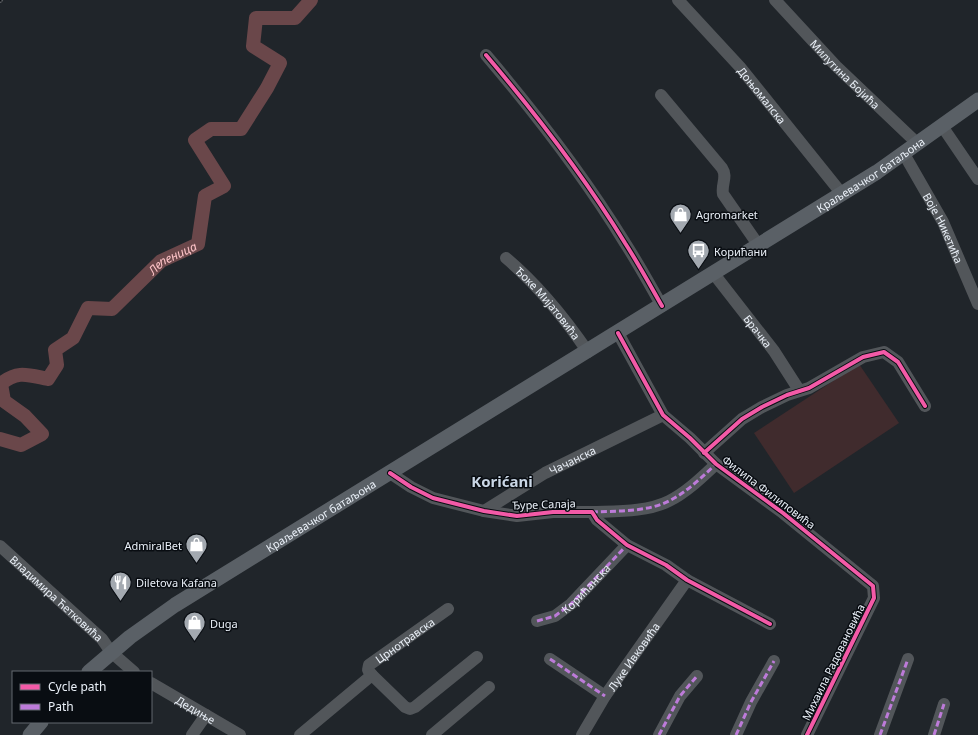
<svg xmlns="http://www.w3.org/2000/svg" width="978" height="735" viewBox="0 0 978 735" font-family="'Noto Sans',sans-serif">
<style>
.green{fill:#402b2d}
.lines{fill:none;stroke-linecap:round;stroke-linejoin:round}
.river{stroke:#6a474a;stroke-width:14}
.minor{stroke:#52565a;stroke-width:12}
.major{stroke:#5a6066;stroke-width:15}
.rail-casing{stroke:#5a5d61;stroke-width:4}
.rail{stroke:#090d12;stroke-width:2.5;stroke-dasharray:8;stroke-linecap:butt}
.quiet{stroke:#bd7bd9;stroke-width:3;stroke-dasharray:6 3;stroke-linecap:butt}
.cycleway-casing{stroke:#090d12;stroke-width:6}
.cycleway{stroke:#f35aa7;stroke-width:4}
.labels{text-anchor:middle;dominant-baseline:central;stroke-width:3;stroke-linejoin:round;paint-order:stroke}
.street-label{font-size:11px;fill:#eaf0f8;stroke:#090d12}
.poi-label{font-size:11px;fill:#eaf0f8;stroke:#090d12;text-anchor:start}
.water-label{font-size:12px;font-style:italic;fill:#fec4c8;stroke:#090d12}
.district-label{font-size:15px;font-weight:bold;fill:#cad7e6;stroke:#090d12}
</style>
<rect width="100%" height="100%" fill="#20252a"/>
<!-- green -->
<path class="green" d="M859 364 899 423 794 493 754 433Z"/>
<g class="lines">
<!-- river -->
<path class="river" id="s1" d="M0 439 21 445 42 434 25 416 4 401 1 384C17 370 28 375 48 379L57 365 55 350 73 338 88 308 112 309 161 261 198 244 205 196 224 186 195 140 211 129H241L267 88 280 63 253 46 256 18H295L311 0"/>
<!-- minor -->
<g class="minor">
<path id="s2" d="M678 0 740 67 842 194"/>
<path id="s3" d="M775 0 836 66 918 144"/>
<path d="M486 55C536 114 584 176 625 243 638 263 650 285 662 306"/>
<path d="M661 95 722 168C728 177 721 184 723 194L759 246"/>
<path d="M942 126 978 179"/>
<path id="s4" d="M904 154 943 222 978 304"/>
<path id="s5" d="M506 258C538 285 564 317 588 352"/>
<path id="s6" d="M714 274 774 351 799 390"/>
<path d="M618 333 663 415 690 438 716 464 783 513 873 586 874 598 807 735"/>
<path d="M704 453 742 419 762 407 787 395 809 388 863 357 884 352 898 362 925 406"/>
<path d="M390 473 411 487 433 498 484 511 517 516 553 512H592L597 520 627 545 666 565 687 580 770 624"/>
<path id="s7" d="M484 511 545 473 663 415"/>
<path d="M592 512C617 511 647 512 669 501 687 492 702 477 716 464"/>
<path id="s8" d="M0 546 80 619 102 639 111 652 134 672"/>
<path id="s9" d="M537 621 555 616 571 604 627 545"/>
<path d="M550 659 605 696"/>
<path id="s10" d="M372 675 368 670 369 665 448 609"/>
<path id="s11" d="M151 683 240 735"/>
<path d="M192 735 206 715"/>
<path d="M300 735 372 675 405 707 410 709 415 707 477 657"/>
<path d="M432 735 489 687"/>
<path id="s12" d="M582 735 605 696 687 580"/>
<path d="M659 735 680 696 697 676"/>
<path d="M736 735 751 702 774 661"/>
<path d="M880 735 908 659"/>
<path d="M934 735 944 704"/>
</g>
<!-- major -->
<g class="major">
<path id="s13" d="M89 672 130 637 175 605 877 172 978 100"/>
<path d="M30 735 41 722"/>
</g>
<defs>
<path id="rail" d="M0 1 1 0"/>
</defs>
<!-- rail casing -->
<use href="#rail" class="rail-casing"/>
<!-- rail -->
<use href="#rail" class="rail"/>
<!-- quiet -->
<path class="quiet" d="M592 512C617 511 647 512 669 501 687 492 702 477 716 464
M537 621 555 616 571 604 627 545
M550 659 605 696
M659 735 680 696 697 676
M736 735 751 702 774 661
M880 735 908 659
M934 735 944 704"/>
<defs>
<path id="cycleway" d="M486 55C536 114 584 176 625 243 638 263 650 285 662 306
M618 333 663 415 690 438 716 464 783 513 873 586 874 598 807 735
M704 453 742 419 762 407 787 395 809 388 863 357 884 352 898 362 925 406
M390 473 411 487 433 498 484 511 517 516 553 512H592L597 520 627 545 666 565 687 580 770 624"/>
</defs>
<!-- cycleway casing -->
<use href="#cycleway" class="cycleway-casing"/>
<!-- cycleway -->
<use href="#cycleway" class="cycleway"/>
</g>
<!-- icons -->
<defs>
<symbol id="shop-pin" viewBox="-11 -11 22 30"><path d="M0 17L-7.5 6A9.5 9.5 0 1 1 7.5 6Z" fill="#a3a9b0" stroke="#090d12"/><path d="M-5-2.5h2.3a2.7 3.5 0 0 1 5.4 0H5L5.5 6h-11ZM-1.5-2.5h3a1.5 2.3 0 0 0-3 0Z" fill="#fff"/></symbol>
<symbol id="bus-pin" viewBox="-11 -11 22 30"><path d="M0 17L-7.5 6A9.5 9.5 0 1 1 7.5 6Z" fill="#a3a9b0" stroke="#090d12"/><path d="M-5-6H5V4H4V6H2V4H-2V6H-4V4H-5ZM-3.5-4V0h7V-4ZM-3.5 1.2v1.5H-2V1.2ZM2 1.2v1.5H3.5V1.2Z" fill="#fff"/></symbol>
<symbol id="restaurant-pin" viewBox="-11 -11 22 30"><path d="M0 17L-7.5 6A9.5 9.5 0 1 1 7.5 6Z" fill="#a3a9b0" stroke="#090d12"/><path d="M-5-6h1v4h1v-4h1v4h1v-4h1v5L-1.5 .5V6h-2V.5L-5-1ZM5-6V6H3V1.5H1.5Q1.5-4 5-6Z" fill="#fff"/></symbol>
</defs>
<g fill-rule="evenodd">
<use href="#shop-pin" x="668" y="202" width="25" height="34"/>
<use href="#bus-pin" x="686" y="238" width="25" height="34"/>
<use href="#shop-pin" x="184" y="532" width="25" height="34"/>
<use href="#restaurant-pin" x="108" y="570" width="25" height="34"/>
<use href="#shop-pin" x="182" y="610" width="25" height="34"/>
</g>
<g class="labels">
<!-- street labels -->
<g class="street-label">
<text stroke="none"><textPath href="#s3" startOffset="102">Милутина Бојића</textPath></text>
<text stroke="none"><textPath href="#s2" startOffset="127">Доњомалска</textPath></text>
<text stroke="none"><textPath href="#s13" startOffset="927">Краљевачког батаљона</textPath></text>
<text stroke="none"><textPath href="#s4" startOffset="84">Воје Никетића</textPath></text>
<text stroke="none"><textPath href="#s5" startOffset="62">Ђоке Мијатовића</textPath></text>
<text stroke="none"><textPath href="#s6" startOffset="72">Брачка</textPath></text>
<text stroke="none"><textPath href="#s7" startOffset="102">Чачанска</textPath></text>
<text transform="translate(769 492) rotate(37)">Филипа Филиповића</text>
<text transform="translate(544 504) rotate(-2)">Ђуре Салаја</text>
<text stroke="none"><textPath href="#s13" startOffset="280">Краљевачког батаљона</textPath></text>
<text stroke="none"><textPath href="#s9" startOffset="60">Корићанска</textPath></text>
<text stroke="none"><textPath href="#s8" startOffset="77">Владимира Ћетковића</textPath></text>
<text stroke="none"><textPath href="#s10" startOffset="55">Црнотравска</textPath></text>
<text stroke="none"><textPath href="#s12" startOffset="94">Луке Ивковића</textPath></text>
<text transform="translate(833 662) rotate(-64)">Михаила Радовановића</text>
<text stroke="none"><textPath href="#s11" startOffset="52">Дедиње</textPath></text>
</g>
<!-- poi labels -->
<g class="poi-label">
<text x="696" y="214">Agromarket</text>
<text x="714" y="251">Корићани</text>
<text x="182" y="545" text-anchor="end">AdmiralBet</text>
<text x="136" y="582">Diletova Kafana</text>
<text x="210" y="623">Duga</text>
</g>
<!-- water labels -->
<g class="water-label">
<text stroke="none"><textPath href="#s1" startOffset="354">Лепеница</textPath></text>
</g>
<!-- district labels -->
<g class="district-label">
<text x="502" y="481">Korićani</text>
</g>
</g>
<!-- legend -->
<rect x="12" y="671" width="140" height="52" fill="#090d12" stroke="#63686e"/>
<rect x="20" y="684" width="20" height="6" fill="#f35aa7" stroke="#63686e"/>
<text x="48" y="691" font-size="12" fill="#eaf0f8">Cycle path</text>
<rect x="20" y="704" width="20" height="6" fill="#bd7bd9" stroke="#63686e"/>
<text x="48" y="711" font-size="12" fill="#eaf0f8">Path</text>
</svg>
